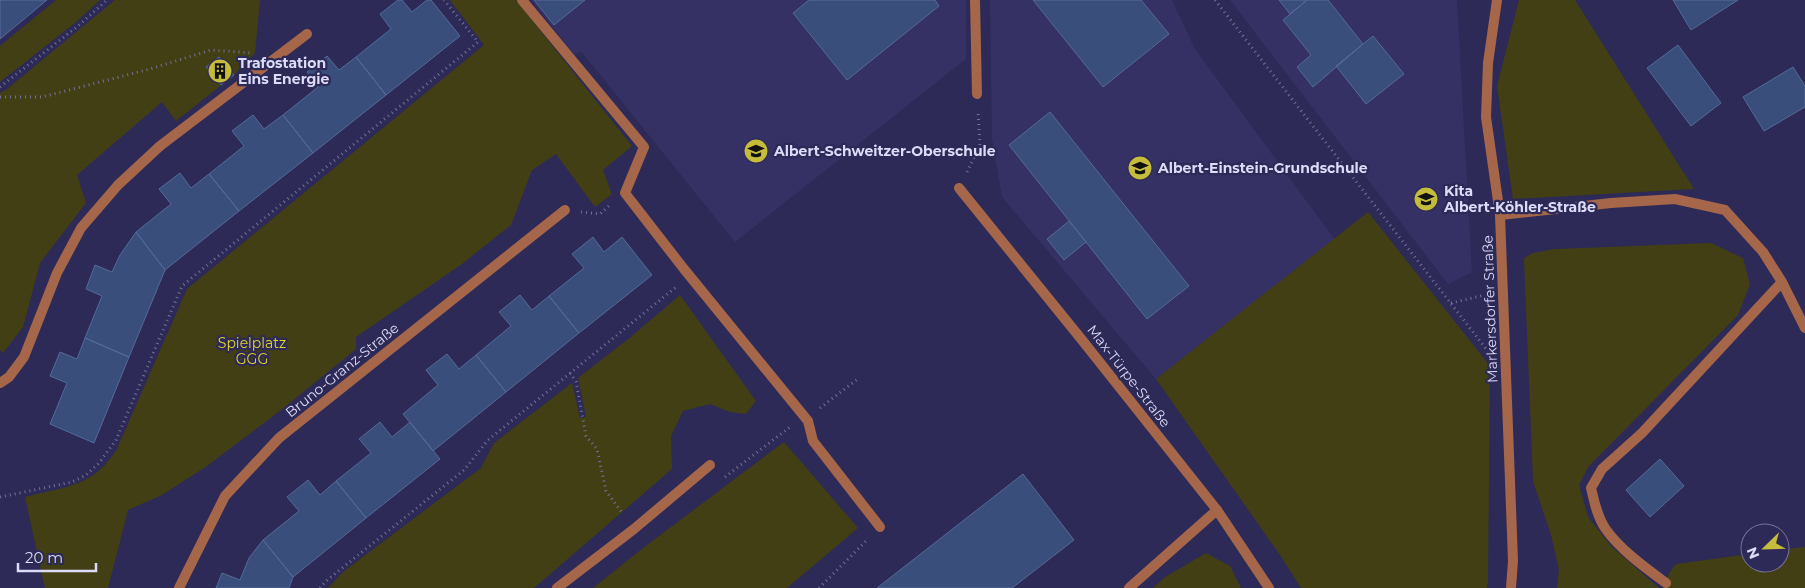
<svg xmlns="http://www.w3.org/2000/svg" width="1805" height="588" viewBox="0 0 1805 588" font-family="Montserrat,sans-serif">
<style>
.built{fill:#353165}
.green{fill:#423f14}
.building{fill:#3a4e7b;stroke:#546a98}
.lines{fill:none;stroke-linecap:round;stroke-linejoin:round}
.path{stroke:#737198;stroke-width:3;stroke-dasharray:1 4;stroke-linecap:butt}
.service{stroke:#a56649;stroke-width:10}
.pedestrian{stroke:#a56649;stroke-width:10}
.minor{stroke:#a56649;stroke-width:10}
.tertiary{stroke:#a56649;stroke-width:10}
.labels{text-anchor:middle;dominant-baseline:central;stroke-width:4.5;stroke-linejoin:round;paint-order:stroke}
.poi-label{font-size:14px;font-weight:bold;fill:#dcdcf9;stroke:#2d2a57;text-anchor:start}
.street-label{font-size:14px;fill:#dcdcf9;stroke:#2d2a57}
.park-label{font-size:14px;fill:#e2d423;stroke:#2d2a57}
</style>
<rect width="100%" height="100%" fill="#2d2a57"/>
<!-- built -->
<path class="built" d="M531 0H966V59L735 242 581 51 575 55Z
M990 0H1172L1195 49 1335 240 1156 379 1002 197 992 139Z
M1230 0H1457L1472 272 1448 284Z"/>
<!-- green -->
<path class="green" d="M56 0H100L76 22 0 82V46Z
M115 0H260L255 53 234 75 176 121 162 102 77 175 86 203 40 263 23 327 3 353 0 350V93L7 89Z
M450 0H516L632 146 603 170 612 194 595 207 556 154 532 170 511 225 462 264 356 337V349L285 407 207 466 162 495 128 510 108 588H45L25 497C51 490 80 488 101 469 106 464 111 457 116 451L187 289 484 45Z
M1519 0H1575L1694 189 1513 199 1497 86Z
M1368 212 1490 366 1488 582 1487 588H1301L1280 555 1156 379Z
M1711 243 1743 258 1750 284 1738 315 1588 467 1579 485 1588 517 1612 547 1659 588H1557L1559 570 1551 535 1533 481 1524 258 1533 253 1555 249Z
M680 295 756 401 746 414 730 412 710 404 683 411 671 436 672 469 534 588H328L343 572 481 468 494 443 572 383 580 418 586 417 578 378 632 336Z
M784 442 858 528 787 588H593L643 548Z
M1805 547V588H1665L1669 573 1676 564 1750 554V563H1780V550Z
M1206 553 1230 566 1241 588H1153L1165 577Z"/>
<!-- building -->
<path class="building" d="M0 0H47L0 39Z
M398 0H402L412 12 427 0H431L460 36 386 95 356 57 391 29 380 14Z
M534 0H585L554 25Z
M809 0H935L939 6 847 80 793 13Z
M1033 0H1141L1169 34 1103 87Z
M1279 0H1307L1290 14Z
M1307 0H1328L1363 44 1313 87 1297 67 1311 55 1283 20Z
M1673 0H1738L1691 30Z
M1373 36 1404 74 1366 104 1336 66Z
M1678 45 1721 103 1691 126 1647 68Z
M327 56 339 70 356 57 386 95 313 153 283 115 318 87 307 72Z
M219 57 234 75 221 85 206 67Z
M1793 67 1805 86V107L1764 131 1743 97Z
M1050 112 1189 286 1147 319 1009 145Z
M253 115 264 129 283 115 313 153 239 211 209 174 244 146 232 131Z
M180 173 191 188 209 174 239 211 165 270 136 232 171 204 159 189Z
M1069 221 1086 242 1064 260 1047 239Z
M136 232 165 270 129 357 85 338 102 296 86 289 95 265 112 272 120 255Z
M593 237 604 252 622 237 652 275 579 333 549 296 584 268 572 254Z
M520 295 532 310 549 296 579 333 506 392 476 355 511 326 499 312Z
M85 338 129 357 94 443 50 424 67 383 50 376 60 352 77 359Z
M447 354 459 369 476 355 506 392 433 451 403 414 438 385 426 370Z
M380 422 392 437 410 422 440 459 366 518 336 481 371 453 359 439Z
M1660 459 1684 486 1650 517 1626 490Z
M1023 474 1074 540 1012 588H877Z
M308 480 320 495 336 481 366 518 293 577 263 540 299 511 287 497Z
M263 540 293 577 289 588H216L222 573 240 580 249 558Z"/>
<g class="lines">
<!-- path -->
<path class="path" d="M1215 0 1487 350
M0 87 78 26 107 0
M0 97H42L150 69 211 50 252 53
M967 172 980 145 978 111
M581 212 600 214 611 204
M1451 303 1485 295
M570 373 576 382 586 436 597 449 606 491 623 514
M820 408 859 378
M725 477 790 427
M0 497 72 482 86 475 99 463 116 440 182 286 478 42 444 0
M320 588 326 581 464 470 488 440 676 287
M819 588 868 539"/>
<!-- service -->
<path class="service" d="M975 0 977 94
M1129 588 1217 510"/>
<!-- pedestrian -->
<path class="pedestrian" d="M522 0 644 147 625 193 684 269 808 421 813 441 880 527"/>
<!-- minor -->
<path class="minor" d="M959 188 1082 340 1217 510 1269 588
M1500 215 1611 203 1675 199 1725 210 1763 252 1782 282 1805 328
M0 383 9 377 24 357 57 273 81 228 118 185 160 146 307 34
M1666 583C1647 569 1619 549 1605 528 1597 516 1594 501 1591 488L1602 469 1642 433 1782 282
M179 588 225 496 279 438 565 210
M557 588 634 529 710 465"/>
<!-- tertiary -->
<path class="tertiary" d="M1497 0 1488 63 1486 117 1500 215 1513 561 1511 588"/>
</g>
<!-- icons -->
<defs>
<symbol id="building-disc" viewBox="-11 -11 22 22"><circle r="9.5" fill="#c6bc3c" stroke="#2d2a57"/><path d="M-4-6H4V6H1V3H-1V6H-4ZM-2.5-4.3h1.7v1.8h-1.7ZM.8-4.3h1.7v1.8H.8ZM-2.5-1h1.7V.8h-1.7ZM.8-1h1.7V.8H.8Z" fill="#111"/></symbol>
<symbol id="school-disc" viewBox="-11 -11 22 22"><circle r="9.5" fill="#c6bc3c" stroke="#2d2a57"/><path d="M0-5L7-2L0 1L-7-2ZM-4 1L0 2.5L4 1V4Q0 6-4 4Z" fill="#111"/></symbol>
</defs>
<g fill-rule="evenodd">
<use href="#building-disc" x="206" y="57" width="28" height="28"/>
<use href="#school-disc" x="742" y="137" width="28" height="28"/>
<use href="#school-disc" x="1126" y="154" width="28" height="28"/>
<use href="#school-disc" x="1412" y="185" width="28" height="28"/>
</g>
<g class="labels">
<!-- poi labels -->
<g class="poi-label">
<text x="238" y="63">Trafostation<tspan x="238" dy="16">Eins Energie</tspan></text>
<text x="774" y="151">Albert-Schweitzer-Oberschule</text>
<text x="1158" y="168">Albert-Einstein-Grundschule</text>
<text x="1444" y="191">Kita<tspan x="1444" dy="16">Albert-Köhler-Straße</tspan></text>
</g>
<!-- street labels -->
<g class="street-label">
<text transform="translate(1490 309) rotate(-92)">Markersdorfer Straße</text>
<text transform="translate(342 370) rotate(-39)">Bruno-Granz-Straße</text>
<text transform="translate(1129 376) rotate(52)">Max-Türpe-Straße</text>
</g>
<!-- park labels -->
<g class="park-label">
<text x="252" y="343">Spielplatz<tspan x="252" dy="16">GGG</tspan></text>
</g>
</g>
<!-- north arrow -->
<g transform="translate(1765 548) rotate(247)"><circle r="24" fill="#2d2a57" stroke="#737198"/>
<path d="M0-4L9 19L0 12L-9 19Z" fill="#c6bc3c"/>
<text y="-8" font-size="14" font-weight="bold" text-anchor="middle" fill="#dcdcf9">N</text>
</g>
<!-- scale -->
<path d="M18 563v8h78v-8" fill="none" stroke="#dcdcf9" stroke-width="2.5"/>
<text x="25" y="563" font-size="15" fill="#dcdcf9" stroke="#2d2a57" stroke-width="4" paint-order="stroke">20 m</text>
</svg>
